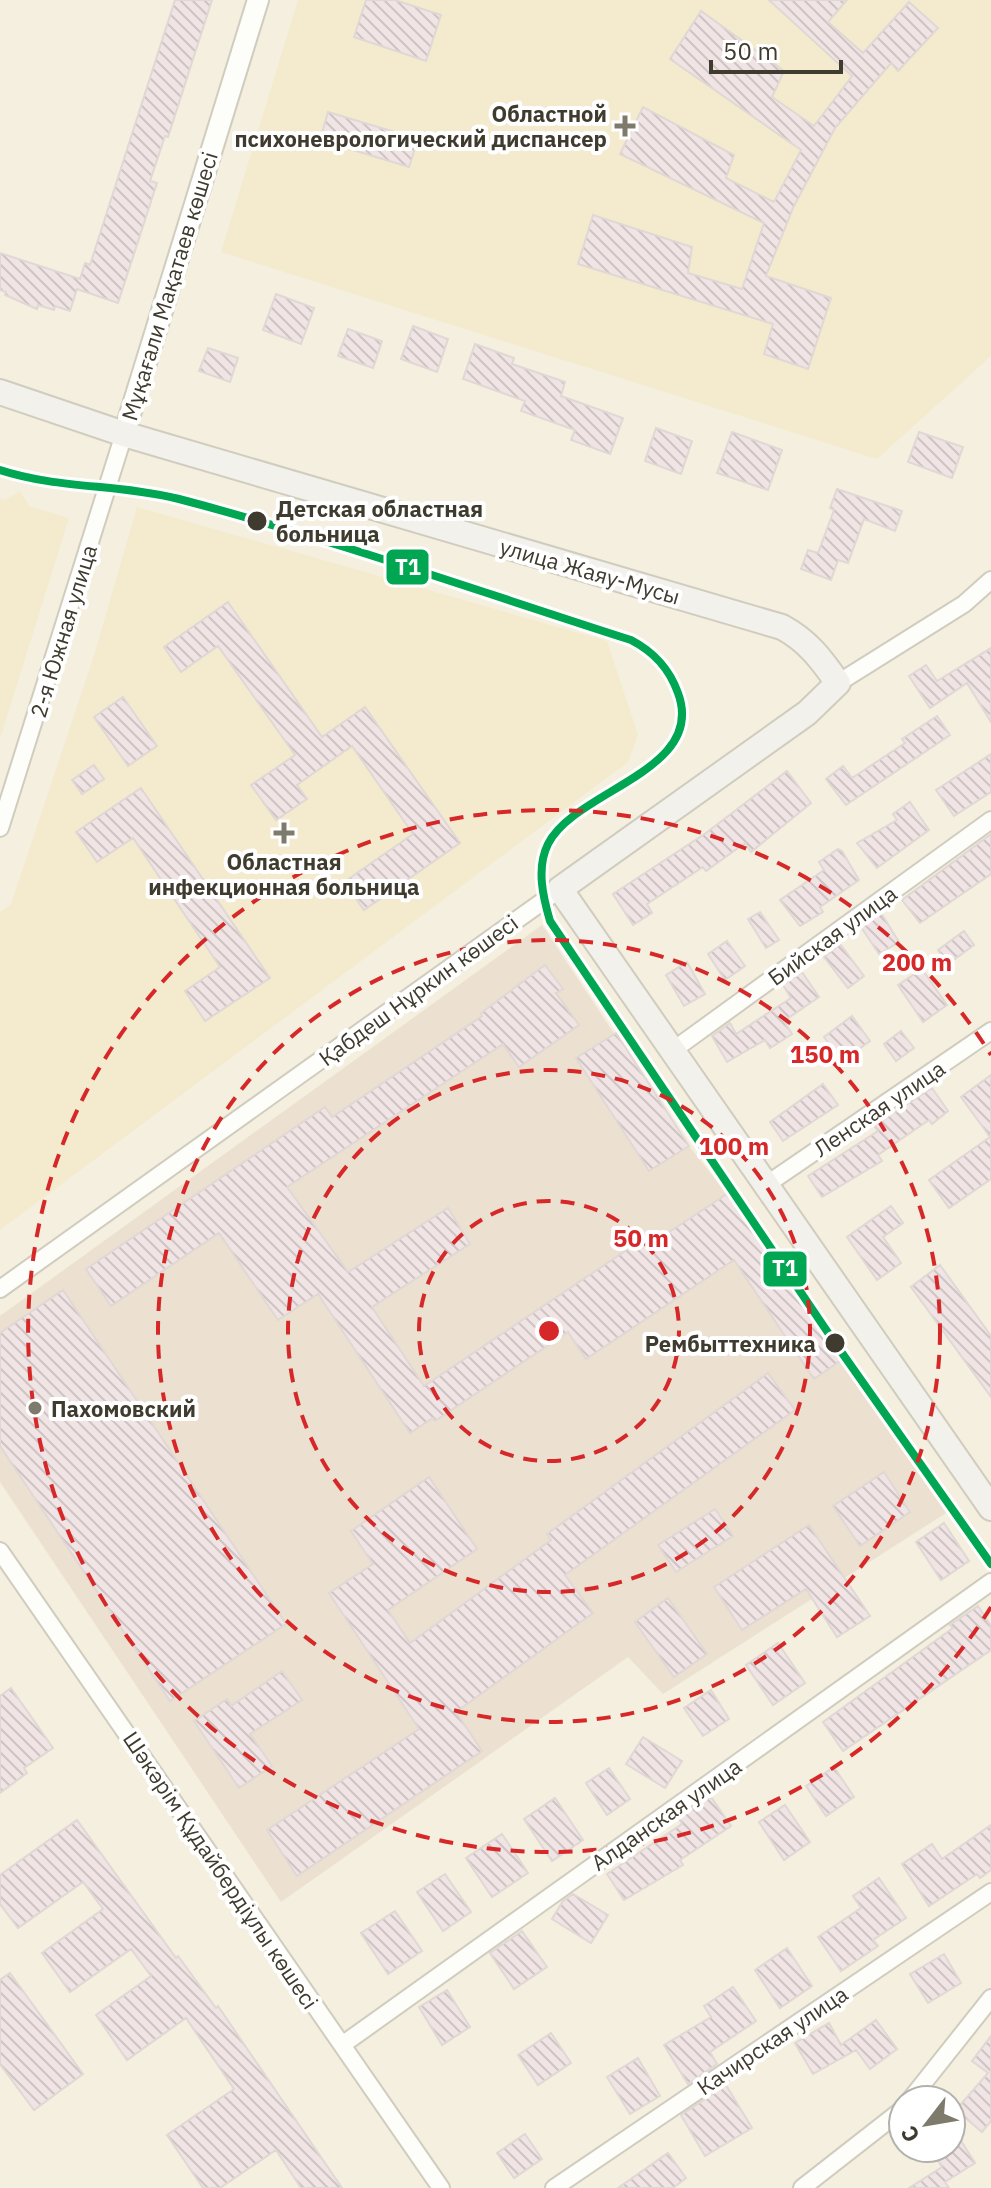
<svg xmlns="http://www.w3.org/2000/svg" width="991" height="2188" viewBox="0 0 991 2188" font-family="'IBM Plex Sans',sans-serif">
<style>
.industrial{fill:#ece0d0}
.built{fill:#f4ebce}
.building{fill:url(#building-back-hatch);stroke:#e0d8d4;stroke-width:2}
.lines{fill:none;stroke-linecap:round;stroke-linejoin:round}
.minor-casing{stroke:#d0ccbe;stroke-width:20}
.tertiary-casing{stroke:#d0ccbe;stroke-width:24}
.secondary-casing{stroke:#d0ccbe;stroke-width:28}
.minor{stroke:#fdfdfa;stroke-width:16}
.tertiary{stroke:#fdfdfa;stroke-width:20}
.secondary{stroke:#f3f1ec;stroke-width:24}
.tram-1-casing{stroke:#fff;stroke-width:14}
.tram-1{stroke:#00a651;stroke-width:8}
.ring{fill:none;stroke:#d62828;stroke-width:4;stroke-dasharray:14 10}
.poi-dot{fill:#7e7a6c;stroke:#fff;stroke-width:3}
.stop-dot{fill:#3f3b2e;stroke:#fff;stroke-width:3}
.labels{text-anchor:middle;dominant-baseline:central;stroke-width:8;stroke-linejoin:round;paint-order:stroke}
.poi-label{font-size:22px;font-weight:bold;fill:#3f3b2e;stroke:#fff;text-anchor:end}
.street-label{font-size:22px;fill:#3f3b2e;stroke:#fff}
.stop-label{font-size:22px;font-weight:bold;fill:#3f3b2e;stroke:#fff;text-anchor:start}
.centre{fill:#d62828;stroke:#fff;stroke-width:4}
.ring-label{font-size:24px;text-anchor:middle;font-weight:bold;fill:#d62828;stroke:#fff;stroke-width:8;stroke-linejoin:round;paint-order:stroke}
.line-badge{stroke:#fff;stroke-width:3}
.badge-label{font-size:22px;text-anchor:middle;font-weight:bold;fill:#fff}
</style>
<defs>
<pattern id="building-back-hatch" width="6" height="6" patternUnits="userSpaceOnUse" patternTransform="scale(2)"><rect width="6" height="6" fill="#f0e4e4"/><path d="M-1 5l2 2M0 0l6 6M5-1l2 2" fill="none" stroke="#cfc4c4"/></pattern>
</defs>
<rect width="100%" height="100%" fill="#f4efde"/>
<!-- industrial -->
<path class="industrial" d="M542 925 689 1146 727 1194 946 1513 663 1694 628 1657 281 1902 0 1482V1316Z"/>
<!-- built -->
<path class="built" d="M298 0H991V356L877 459 221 252Z
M20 491 29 506 69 518 0 739V498L5 500Z
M137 507 607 641 638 735 628 762 0 1230V912L11 904 93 659Z"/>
<!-- building -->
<path class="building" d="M175 0H212L168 137 165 136 150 181 157 183 118 303 77 289 70 311 55 306 54 310 38 305 37 309 5 295 6 292 0 290V253L80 279 85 263 90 265Z
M366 0H395L441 15 426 61 354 37Z
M769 0H847L828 22 863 53 909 2 938 28 898 71 891 63 835 128 793 208 766 276 831 298 808 369 764 354 773 324 578 264 593 215 692 247 688 273 742 289 764 223 620 154 643 107 734 155 726 178 774 202 801 150 670 59 701 11 784 71 772 97 814 126 852 76Z
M328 112 418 139 409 167 320 140Z
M276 294 314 308 301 344 263 330Z
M413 326 448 339 437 372 401 359Z
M348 329 382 341 373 368 338 356Z
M475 344 514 358 512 364 565 382 561 396 623 418 610 454 571 440 575 430 521 411 525 401 463 379Z
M208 348 238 358 230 382 199 371Z
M656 428 692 441 681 474 645 461Z
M732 432 782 450 768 490 717 473Z
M919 432 963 447 952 478 908 462Z
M837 489 902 511 895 531 864 519 848 563 838 560 831 580 801 569 808 550 818 553 834 510 830 508Z
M228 602 322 737 365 707 460 843 364 910 344 882 413 834 352 746 297 785 307 799 276 820 251 785 295 755 218 646 181 672 164 647Z
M991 648V722L967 683 930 708 909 676 926 665 937 681Z
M123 697 157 746 128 766 94 717Z
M937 716 950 735 846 805 826 779 843 766 852 778 905 743 902 739Z
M991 754V792L954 816 936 790Z
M94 765 104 779 82 794 72 780Z
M787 771 811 803 751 852 745 843 706 871 703 867 647 904 652 913 633 925 613 894 706 833Z
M141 788 270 978 205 1021 185 991 220 967 133 838 97 862 76 832Z
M910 802 929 830 877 868 857 843 897 820 893 814Z
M991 834V874L920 923 902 900Z
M838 849 842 851 859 880 820 907 823 912 800 926 780 900 824 870 819 862Z
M760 912 779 940 766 948 748 919Z
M881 913 899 942 879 954 861 927Z
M964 931 974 945 948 964 938 950Z
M727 941 745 966 725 980 708 954Z
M840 944 864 976 848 988 824 957Z
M687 962 705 994 684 1006 666 975Z
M545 965 563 989 556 993 579 1025 519 1067 503 1044 287 1187 348 1272 448 1208 470 1244 372 1307 424 1386 652 1233 657 1240 727 1194 840 1361 814 1379 734 1260 586 1359 568 1332 435 1421 433 1418 410 1433 318 1294 278 1320 219 1233 111 1306 86 1269 325 1107 332 1117 482 1016 481 1013Z
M922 969 947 1005 923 1022 898 985Z
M802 972 819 997 784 1021 792 1034 770 1048 765 1040 727 1062 712 1036 730 1023 736 1034 791 998 783 985Z
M852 1016 870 1041 842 1061 824 1037Z
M901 1031 914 1048 896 1061 884 1044Z
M616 1033 689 1146 649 1171 576 1058Z
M991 1075V1179L949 1208 929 1180 990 1137 961 1097Z
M823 1084 838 1105 783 1141 770 1122Z
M932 1088 948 1111 932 1124 929 1120 878 1155 882 1161 822 1197 808 1176 878 1131 874 1126Z
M891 1206 903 1223 883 1237 901 1263 877 1280 847 1237Z
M940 1265 991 1336V1397L911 1287Z
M63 1290 286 1624 170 1701 0 1446V1333Z
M768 1373 795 1410 565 1575 593 1613 456 1712 482 1751 297 1876 267 1830 419 1729 329 1593 373 1564 351 1531 429 1477 477 1549 388 1610 410 1643 551 1540 547 1534Z
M884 1472 910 1512 860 1546 833 1506Z
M715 1509 733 1536 676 1572 658 1545Z
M944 1523 969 1561 941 1580 916 1542Z
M809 1525 870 1616 837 1637 806 1589 742 1630 714 1587Z
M668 1598 707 1654 674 1677 635 1622Z
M978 1606 991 1626V1650L843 1751 823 1722 953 1628 950 1625Z
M778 1643 805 1683 773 1705 746 1665Z
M282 1671 302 1700 250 1734 272 1766 239 1788 194 1721 227 1699 231 1706Z
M11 1688 53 1748 24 1768 27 1773 0 1793V1696Z
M711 1690 729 1719 703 1736 684 1708Z
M643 1737 682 1761 665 1788 626 1764Z
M834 1767 854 1797 826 1816 806 1786Z
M609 1768 630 1799 607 1815 586 1783Z
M711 1797 731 1826 680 1860 683 1865 624 1900 607 1874 682 1824 679 1818Z
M555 1798 583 1840 552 1861 524 1819Z
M785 1805 810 1842 784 1860 759 1822Z
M77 1820 176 1958 178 1956 216 2008 218 2006 342 2188H301L276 2150 220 2188H203L167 2135 234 2089 186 2018 127 2060 96 2015 151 1976 131 1949 70 1992 42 1953 103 1909 83 1882 18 1928 0 1904V1875Z
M991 1825V1870L980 1878 977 1874 929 1906 902 1864 932 1844 942 1859Z
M502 1834 528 1873 492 1897 466 1858Z
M445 1874 471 1912 443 1931 417 1892Z
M879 1878 906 1918 873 1940 878 1946 841 1971 818 1937 861 1908 853 1896Z
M573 1894 608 1915 591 1943 552 1919 563 1901Z
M395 1911 422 1951 388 1974 361 1933Z
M522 1931 547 1967 514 1989 490 1953Z
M787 1948 812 1986 780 2008 755 1970Z
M944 1954 961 1983 928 2003 910 1974Z
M10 1973 83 2074 34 2110 0 2064V1980Z
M733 1987 756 2021 710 2052 717 2064 688 2084 664 2045 711 2017 704 2006Z
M447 1990 470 2027 442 2045 419 2007Z
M876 2020 897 2049 870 2069 856 2050 813 2074 795 2043 829 2023 841 2045Z
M551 2033 571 2063 538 2085 518 2055Z
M991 2036V2121L982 2132 956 2110 988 2073 972 2061Z
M638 2058 660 2096 630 2114 607 2077Z
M726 2085 752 2128 705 2156 681 2115Z
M951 2125 975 2163 945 2182 949 2188H909L942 2167 930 2148H951Z
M525 2134 542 2159 514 2178 497 2153Z
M668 2153 686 2178 673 2188H618Z"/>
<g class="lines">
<defs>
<path id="minor" d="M838 683 964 604 991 580
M0 828 124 434
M672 1051 991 820
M766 1185 991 1031
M0 1289 560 889
M0 1551 441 2188
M342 2045 991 1582
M910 2100 991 1998
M554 2188 991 1892
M802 2188 903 2109"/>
<path id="tertiary" d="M124 434 258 0"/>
<path id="secondary" d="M0 392 124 434 782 627C808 641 821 659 838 683L807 713 560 889 991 1508"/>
</defs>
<!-- minor casing -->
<use href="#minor" class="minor-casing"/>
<!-- tertiary casing -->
<use href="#tertiary" class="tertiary-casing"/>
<!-- secondary casing -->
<use href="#secondary" class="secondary-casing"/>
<!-- minor -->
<use href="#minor" class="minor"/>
<!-- tertiary -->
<use href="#tertiary" class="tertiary"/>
<!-- secondary -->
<use href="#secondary" class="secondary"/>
<defs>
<path id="tram-1" d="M0 470C58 489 120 484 179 499 331 539 481 592 631 640 654 652 669 668 678 693 707 771 575 790 548 844 536 868 543 897 550 921L835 1343 991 1564"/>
</defs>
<!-- tram-1 casing -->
<use href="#tram-1" class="tram-1-casing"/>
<!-- tram-1 -->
<use href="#tram-1" class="tram-1"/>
</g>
<!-- distance rings -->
<g class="ring">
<circle cx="549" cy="1331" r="130"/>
<circle cx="549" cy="1331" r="261"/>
<circle cx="549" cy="1331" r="391"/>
<path d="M991 1607A521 521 0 1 1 991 1055"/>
</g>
<!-- markers -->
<g class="poi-dot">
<path d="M621 114h8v8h8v8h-8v8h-8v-8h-8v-8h8z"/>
<path d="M280 821h8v8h8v8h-8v8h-8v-8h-8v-8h8z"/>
<circle cx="35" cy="1408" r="8"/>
</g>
<g class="stop-dot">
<circle cx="257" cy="521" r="11"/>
<circle cx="835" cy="1343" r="11"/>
</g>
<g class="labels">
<!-- poi labels -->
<g class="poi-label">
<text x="607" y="113">Областной<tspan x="607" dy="25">психоневрологический диспансер</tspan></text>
<text x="284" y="861" text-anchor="middle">Областная<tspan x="284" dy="25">инфекционная больница</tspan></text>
<text x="51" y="1408" text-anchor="start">Пахомовский</text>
</g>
<!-- street labels -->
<g class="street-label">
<text transform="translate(169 286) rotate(-73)">Мұқағали Мақатаев көшесі</text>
<text transform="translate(590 571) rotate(16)">улица Жаяу-Мусы</text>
<text transform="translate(63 631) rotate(-73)">2-я Южная улица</text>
<text transform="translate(832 935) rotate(-36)">Бийская улица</text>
<text transform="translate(418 990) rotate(-36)">Қабдеш Нұркин көшесі</text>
<text transform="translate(879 1108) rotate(-34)">Ленская улица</text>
<text transform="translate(666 1814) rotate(-35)">Алданская улица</text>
<text transform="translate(221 1870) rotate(56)">Шәкәрім Құдайбердіұлы көшесі</text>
<text transform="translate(772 2040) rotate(-34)">Качирская улица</text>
</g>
<!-- stop labels -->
<g class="stop-label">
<text x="276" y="508">Детская областная<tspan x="276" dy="25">больница</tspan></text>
<text x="816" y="1343" text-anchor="end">Рембыттехника</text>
</g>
</g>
<circle cx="549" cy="1331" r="12" class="centre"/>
<g class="ring-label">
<text x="917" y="971">200 m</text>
<text x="825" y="1063">150 m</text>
<text x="734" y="1155">100 m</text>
<text x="641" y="1247">50 m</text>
</g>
<g class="line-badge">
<rect x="385" y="548" width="45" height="38" rx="8" fill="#00a651"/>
<rect x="762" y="1250" width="46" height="38" rx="8" fill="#00a651"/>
</g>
<g class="badge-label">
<text x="408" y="575">T1</text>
<text x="785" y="1276">T1</text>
</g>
<!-- north arrow -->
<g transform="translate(927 2124) rotate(239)"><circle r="38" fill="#ffffff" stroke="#b2b1ab" stroke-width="2"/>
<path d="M0-6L14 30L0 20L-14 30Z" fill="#7e7a6c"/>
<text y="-12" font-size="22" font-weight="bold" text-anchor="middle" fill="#3f3b2e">С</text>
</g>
<!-- scale -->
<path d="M711 60v12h130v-12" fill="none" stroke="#3f3b2e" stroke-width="4"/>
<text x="723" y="60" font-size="24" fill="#3f3b2e" stroke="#ffffff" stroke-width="6" paint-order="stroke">50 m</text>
</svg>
